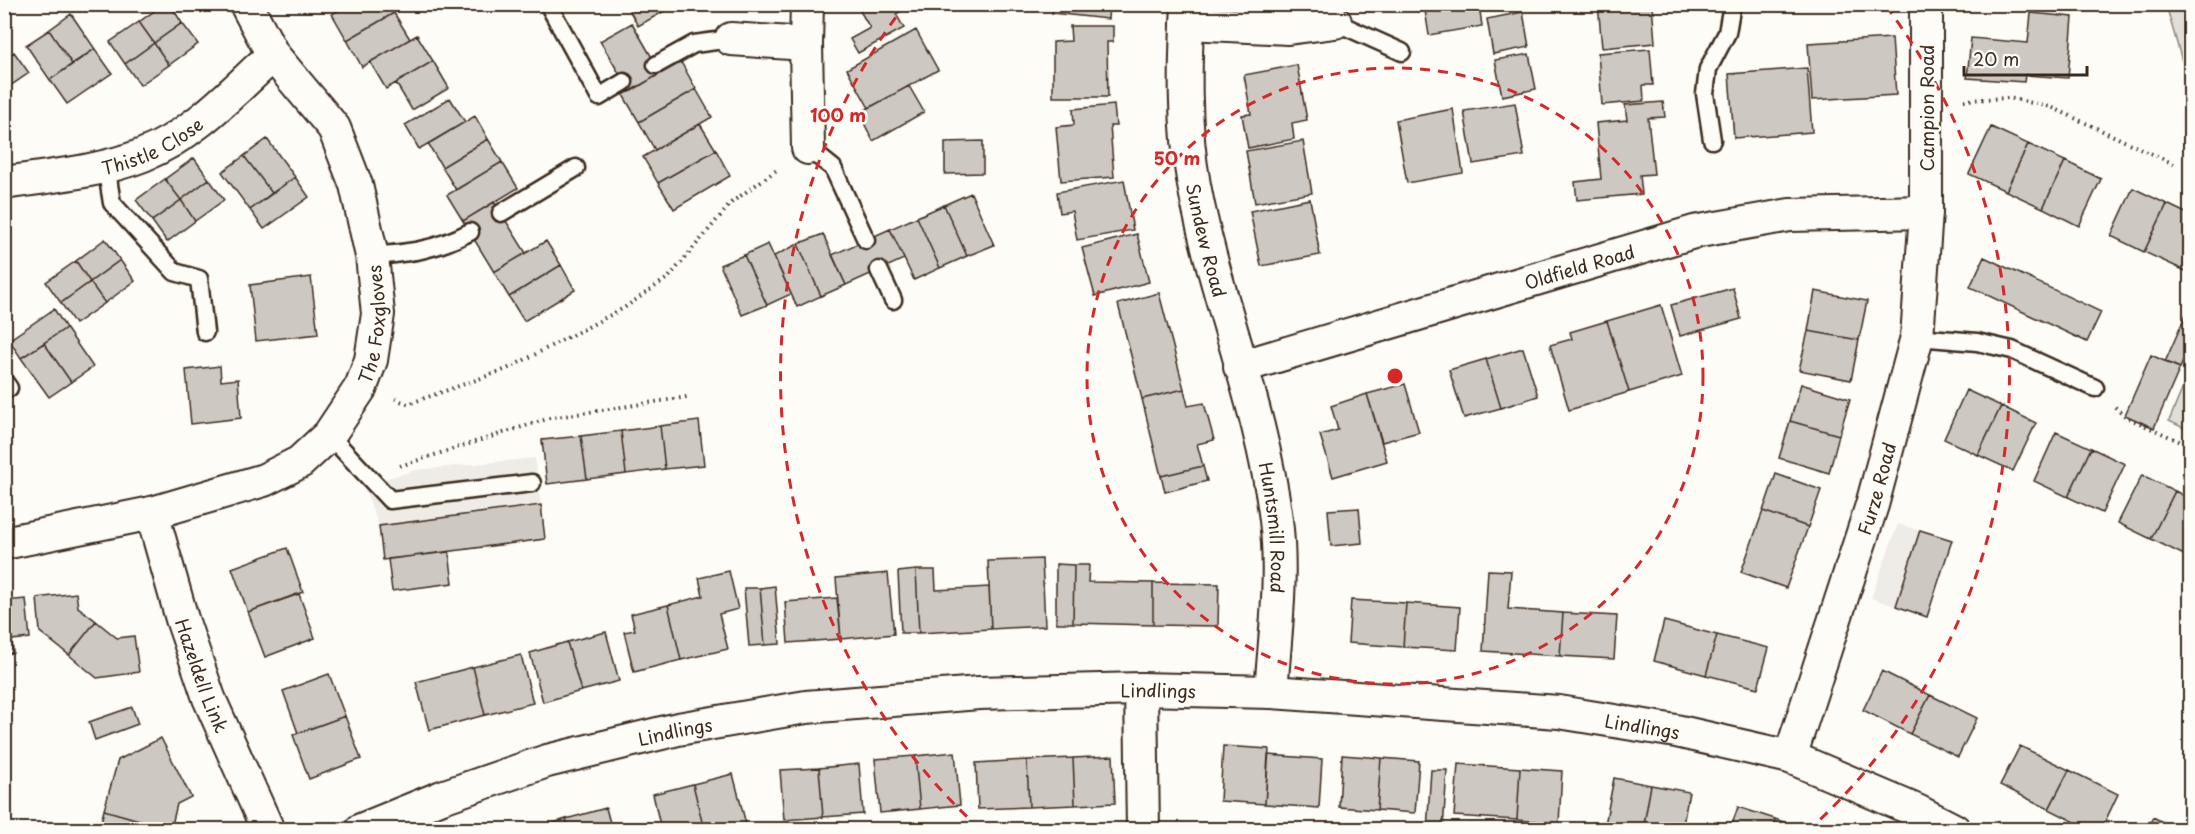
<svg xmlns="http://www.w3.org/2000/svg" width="2195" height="834" viewBox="0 0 2195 834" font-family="'Playpen Sans',sans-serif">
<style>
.built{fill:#efece7}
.green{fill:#e1ded7;stroke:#8e847a;stroke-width:1.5}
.building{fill:#cdc8c2;stroke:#3b2a1e;stroke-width:1.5}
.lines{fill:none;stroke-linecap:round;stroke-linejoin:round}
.lane-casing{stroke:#3b2a1e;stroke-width:21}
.street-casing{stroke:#3b2a1e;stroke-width:36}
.path{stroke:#3b2a1e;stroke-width:4;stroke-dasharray:1.5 4.5;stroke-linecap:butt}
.lane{stroke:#fdfcf7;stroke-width:16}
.street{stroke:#fdfcf7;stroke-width:32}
.ring{fill:none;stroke:#d62828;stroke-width:3;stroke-dasharray:10 8}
.labels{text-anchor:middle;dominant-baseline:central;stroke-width:5;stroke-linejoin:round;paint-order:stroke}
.street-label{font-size:18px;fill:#3b2a1e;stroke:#fdfcf7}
.centre{fill:#d62828;stroke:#fdfcf7;stroke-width:3}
.ring-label{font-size:18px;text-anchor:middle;font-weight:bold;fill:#d62828;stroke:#fdfcf7;stroke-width:5;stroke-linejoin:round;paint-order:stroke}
</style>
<rect width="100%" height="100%" fill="#fdfcf7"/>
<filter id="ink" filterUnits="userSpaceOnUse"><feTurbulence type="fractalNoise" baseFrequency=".0167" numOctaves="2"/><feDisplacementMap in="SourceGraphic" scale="12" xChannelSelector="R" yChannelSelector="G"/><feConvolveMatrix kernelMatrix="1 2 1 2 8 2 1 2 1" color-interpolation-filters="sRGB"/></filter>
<g filter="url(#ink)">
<!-- built -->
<path class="built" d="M535 458 545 539 383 560 379 526 363 485 416 470Z
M1898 524 1952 540 1927 617 1871 598Z"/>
<!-- green -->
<path class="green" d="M2166 5H2190V89Z
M2190 371V431L2169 421Z"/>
<!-- building -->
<path class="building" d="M164 4H170L182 23 154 43 139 22Z
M349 4H390L394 13 347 40 332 14Z
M626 4H677L638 26Z
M856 4H913L896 14 904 28 858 53 850 39 870 28Z
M1053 4H1109L1108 19 1052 13Z
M1424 4H1479L1482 26 1429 35Z
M1598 4H1652L1655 43 1602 48Z
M1523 12 1529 47 1493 54 1487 19Z
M394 13 410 39 362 67 347 40Z
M2031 13 2073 17 2068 78 2025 75 2024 82 1967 78 1971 38 2028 43Z
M71 14 95 49 72 64 49 30Z
M139 22 154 43 125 64 110 42Z
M182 23 198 44 169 65 154 43Z
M632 23 661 73 630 92 600 41Z
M1070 26H1113V42H1107L1108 97H1053V42L1071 41Z
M49 30 72 64 50 80 26 45Z
M916 30 938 70 869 108 847 69Z
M417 35 433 61 386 89 370 62Z
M1892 38 1896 95 1812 100 1808 43Z
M154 43 169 65 140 85 125 64Z
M95 49 112 73 67 104 50 80Z
M1650 49 1653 85H1643L1644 101 1602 105 1598 53Z
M14 52 29 73 4 90V58Z
M1529 54 1536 89 1502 96 1495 60Z
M433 61 449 88 412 110 396 83Z
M681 62 696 89 639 122 623 95Z
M1297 65 1307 120 1292 123 1294 139 1248 148 1242 115 1251 114 1244 75Z
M1807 68 1812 132 1734 138 1729 74Z
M909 86 924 112 873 141 859 113Z
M696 89 712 117 655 150 639 122Z
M450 98 465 122 419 149 405 125Z
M1663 102 1665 117 1648 118 1654 174 1640 175 1642 194 1577 200 1575 182 1601 179 1596 123 1627 120 1625 105Z
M1515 103 1524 156 1473 164 1464 111Z
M1114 105 1116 126H1110L1114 177 1061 181 1056 127 1074 125 1073 109Z
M1453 109 1463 173 1407 183 1396 120Z
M475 116 488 139 442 167 428 144Z
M700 124 716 150 658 183 643 157Z
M1991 127 2028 144 2006 191 1969 174Z
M267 139 295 177 272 193 244 156Z
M488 139 502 162 456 190 442 167Z
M983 141V173L945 174V142Z
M1303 141 1312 193 1255 203 1246 151Z
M2028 144 2065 161 2043 208 2006 191Z
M716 150 730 176 674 209 658 183Z
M244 156 272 193 250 210 222 172Z
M194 158 209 179 181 200 165 179Z
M2065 161 2101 179 2079 226 2043 208Z
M502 162 518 188 463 221 447 195Z
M295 177 309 197 264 229 250 210Z
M165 179 181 200 152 221 136 200Z
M209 179 224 200 195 221 181 200Z
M1124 180 1133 230 1077 240 1072 211 1060 213 1057 192Z
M2133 188 2167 204 2144 252 2111 236Z
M971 193 994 245 967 256 944 205Z
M1310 199 1320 255 1261 266 1250 211Z
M181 200 195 221 167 242 152 221Z
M494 202 526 253 494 272 463 221Z
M2167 204 2190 215V273L2144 252Z
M944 205 967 256 940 268 917 217Z
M917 217 940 268 914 280 890 229Z
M890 229 904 259 846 285 832 255Z
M823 234 846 285 821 296 798 244Z
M1137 234 1149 282 1095 296 1082 248Z
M105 239 120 260 90 282 76 261Z
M546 241 561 265 509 297 494 272Z
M768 244 791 294 767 305 744 255Z
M798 244 821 296 797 307 774 256Z
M744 255 767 305 742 315 720 265Z
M1984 257 2101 312 2087 342 1970 287Z
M120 260 135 281 105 303 90 282Z
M76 261 90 282 61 303 46 282Z
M561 265 575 290 524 321 509 297Z
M311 277 318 334 256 341 250 285Z
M90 282 105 303 75 324 61 303Z
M1733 288 1741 319 1680 336 1671 305Z
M1815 291 1867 301 1859 340 1808 331Z
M1159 293 1184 389 1142 399 1118 304Z
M1661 305 1682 376 1629 392 1607 321Z
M2190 305V346L2180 368 2165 362Z
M54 309 66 328 21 358 9 340Z
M1607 321 1629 392 1569 410 1550 345 1572 339 1570 332Z
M66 328 93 367 71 382 44 343Z
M1808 331 1859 340 1851 380 1799 370Z
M44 343 71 382 49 397 21 358Z
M1523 348 1538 396 1501 408 1486 359Z
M2151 355 2180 368 2154 428 2125 415Z
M1486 359 1501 408 1464 418 1449 370Z
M220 366 221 381 238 379 241 418 191 424 186 370Z
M1405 384 1419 432 1382 442 1367 394Z
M1801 384 1850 399 1839 435 1790 421Z
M1184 389 1188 406 1204 403 1214 440 1197 444 1203 466 1161 476 1142 399Z
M1966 390 2001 406 1978 455 1944 439Z
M1367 394 1387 461 1333 477 1320 435 1338 430 1331 406Z
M2001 406 2036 423 2013 471 1978 455Z
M699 421 704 465 665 469 660 426Z
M1790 421 1839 435 1829 473 1779 458Z
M660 426 665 469 626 474 621 431Z
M621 431 626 474 587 479 581 436Z
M2056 432 2091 448 2068 497 2034 481Z
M581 436 587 479 547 484 542 440Z
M2091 448 2125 464 2102 513 2068 497Z
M1203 466 1207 481 1165 492 1161 476Z
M1776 474 1821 490 1808 527 1763 511Z
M2142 475 2175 491 2151 539 2118 523Z
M2175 491 2190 499V543L2184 555 2151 539Z
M541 505 545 539 383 560 379 526Z
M1359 508 1362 543 1331 546 1328 510Z
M1763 511 1808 527 1786 588 1741 572Z
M1920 530 1952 540 1927 617 1896 606Z
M287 548 303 592 248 612 232 568Z
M449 552 453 583 392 591 388 559Z
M1042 559 1045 626 991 629 988 561Z
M1056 564 1074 565 1073 623H1056Z
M1074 565H1089L1088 582 1153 583V625L1073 623Z
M916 570H935L936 590 989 587 991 629 919 633Z
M916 570 919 633H901L898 572Z
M1488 570 1511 571 1508 609 1563 613 1560 656 1483 651Z
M729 571 738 609 719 614 728 649 681 660 668 605 703 596 699 578Z
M888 573 894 634 841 639 836 578Z
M1153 583 1219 584 1218 626 1153 625Z
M775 586 780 644 765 645 760 588Z
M744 588H760L765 645 749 646Z
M76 593 78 607 96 621 69 655 40 632 37 598Z
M299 594 315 638 265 657 248 612Z
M837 598 841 639 788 643 785 602Z
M26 599 30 638 12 640 13 653 4 654V601Z
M1351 600 1406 603 1403 647 1348 643Z
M1406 603 1460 607 1457 650 1403 647Z
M668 605 681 660 634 672 624 632 635 630 631 614Z
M1563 613 1617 616 1614 659 1560 656Z
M96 621 117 638 134 636 139 672 97 678 69 655Z
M1664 621 1717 635 1706 675 1654 661Z
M606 632 619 681 581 691 567 642Z
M1717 635 1769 648 1758 688 1706 675Z
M567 642 581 691 543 702 530 653Z
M521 655 533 703 485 715 473 667Z
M473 667 485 715 429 730 416 682Z
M1882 671 1930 695 1910 734 1863 710Z
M329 674 345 716 298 733 283 691Z
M1930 695 1977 718 1958 757 1910 734Z
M132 707 138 724 95 740 89 722Z
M345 716 361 759 309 779 293 735Z
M161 738 191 797 177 804 171 829 104 810 118 760Z
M1223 746 1269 749 1265 804 1220 801Z
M2020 746 2069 770 2049 809 2000 785Z
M955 752 960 805 920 809 915 756Z
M1268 755 1322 759 1319 808 1265 804Z
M1342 755 1381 758 1377 810 1339 807Z
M915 756 920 809 880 813 875 759Z
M1113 756 1115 803 1075 805 1073 758Z
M1073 758 1075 805 1029 807 1027 760Z
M1381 758 1419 761 1415 813 1377 810Z
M1027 760 1029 807 978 809 976 763Z
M859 764 863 814 823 817 819 768Z
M1458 764 1520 768 1517 820 1454 816Z
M819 768 823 817 784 820 780 770Z
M1520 768 1562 771 1559 823 1517 820Z
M1431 770H1447L1443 830H1427Z
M2069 770 2118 794 2101 830H2091L2049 809Z
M733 774 746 824 722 830H704L693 784Z
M1614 778 1651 785 1643 830H1604Z
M693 784 704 830H661L653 794Z
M1651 785 1689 792 1682 830H1643Z
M1738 807 1775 819 1772 830H1730Z
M606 808 612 830H569L566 819Z
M104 810 171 829 99 830Z
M2153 817 2178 830H2146Z
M566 819 569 830H532Z
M1775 819 1806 830H1772Z"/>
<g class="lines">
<defs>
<path id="lane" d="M548 4 599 97 624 82
M1335 22 1402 52
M656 65 694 44 731 39
M1712 140 1705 94 1708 69 1727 33 1732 4
M808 148 833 168 866 240
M106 166 112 203 175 272 199 279 205 332
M501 213 576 168
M372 256C410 253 435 250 470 232
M879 270 893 300
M1917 337 1977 342 2012 350 2095 388
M4 381 9 388 4 391
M329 435 390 500 532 483"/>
<g id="street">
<path d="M807 4 806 44 808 148"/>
<path id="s1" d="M1188 4C1185 64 1183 126 1194 185 1215 298 1262 406 1276 520 1283 577 1275 635 1271 692"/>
<path d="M1187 23 1288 28 1335 22"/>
<path d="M731 39 806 44"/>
<path id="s2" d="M4 183C50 176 100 172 143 155 194 135 234 90 273 55"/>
<path id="s3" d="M1240 367 1694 232 1790 215 1926 212"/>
<path id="s4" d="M152 513 182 619 209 698 268 830"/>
<path id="s5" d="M4 543 152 513 264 480 300 462 329 435 361 387 371 360 378 314 372 256 356 185 334 128 273 55 246 4"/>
<path d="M1141 689 1143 830"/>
<path id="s6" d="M1790 757 1872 505 1917 337 1926 212V4"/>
<path id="s7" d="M361 830 442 797 547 761 678 729 806 707 979 693 1141 689 1271 692 1559 712 1676 731 1790 757 1917 811 1954 830"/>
</g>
</defs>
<!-- lane casing -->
<use href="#lane" class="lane-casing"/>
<!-- street casing -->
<use href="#street" class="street-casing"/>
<!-- path -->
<path class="path" d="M1964 100 2009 98 2051 107 2178 166
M395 399 408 404 507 369 624 308 669 277 732 202 778 169
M2115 407 2126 417 2190 446
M400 466 550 418 687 397"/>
<!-- lane -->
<use href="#lane" class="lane"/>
<!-- street -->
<use href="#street" class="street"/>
</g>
</g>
<!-- distance rings -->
<g class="ring">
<circle cx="1395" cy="376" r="308"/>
<path d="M980 829A615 615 0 0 1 904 6M1886 6A615 615 0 0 1 1810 829"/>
</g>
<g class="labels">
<!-- street labels -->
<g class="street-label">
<text transform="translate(1926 108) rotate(-90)">Campion Road</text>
<text stroke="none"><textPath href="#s2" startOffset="154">Thistle Close</textPath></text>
<text stroke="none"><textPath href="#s1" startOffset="238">Sundew Road</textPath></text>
<text stroke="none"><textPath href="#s3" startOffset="354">Oldfield Road</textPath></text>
<text stroke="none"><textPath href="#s5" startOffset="470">The Foxgloves</textPath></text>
<text stroke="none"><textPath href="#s6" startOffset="282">Furze Road</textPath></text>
<text stroke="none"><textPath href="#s1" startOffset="534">Huntsmill Road</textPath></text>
<text stroke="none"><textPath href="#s4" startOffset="170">Hazeldell Link</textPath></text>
<text stroke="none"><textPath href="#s7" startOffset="816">Lindlings</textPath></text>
<text stroke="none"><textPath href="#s7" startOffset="1302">Lindlings</textPath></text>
<text stroke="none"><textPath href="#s7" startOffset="330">Lindlings</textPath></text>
</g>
</g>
<circle cx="1395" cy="376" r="9" class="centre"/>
<g class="ring-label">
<text x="838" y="122">100 m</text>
<text x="1177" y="165">50 m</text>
</g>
<!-- margin -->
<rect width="2195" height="834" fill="none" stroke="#fdfcf7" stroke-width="24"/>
<rect x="12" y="12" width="2171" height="810" fill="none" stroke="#3b2a1e" stroke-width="2" filter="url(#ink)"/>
<!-- scale -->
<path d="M1964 66v9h123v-9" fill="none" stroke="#3b2a1e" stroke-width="3"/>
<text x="1973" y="66" font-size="18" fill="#3b2a1e" stroke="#fdfcf7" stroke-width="4.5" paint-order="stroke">20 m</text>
</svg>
